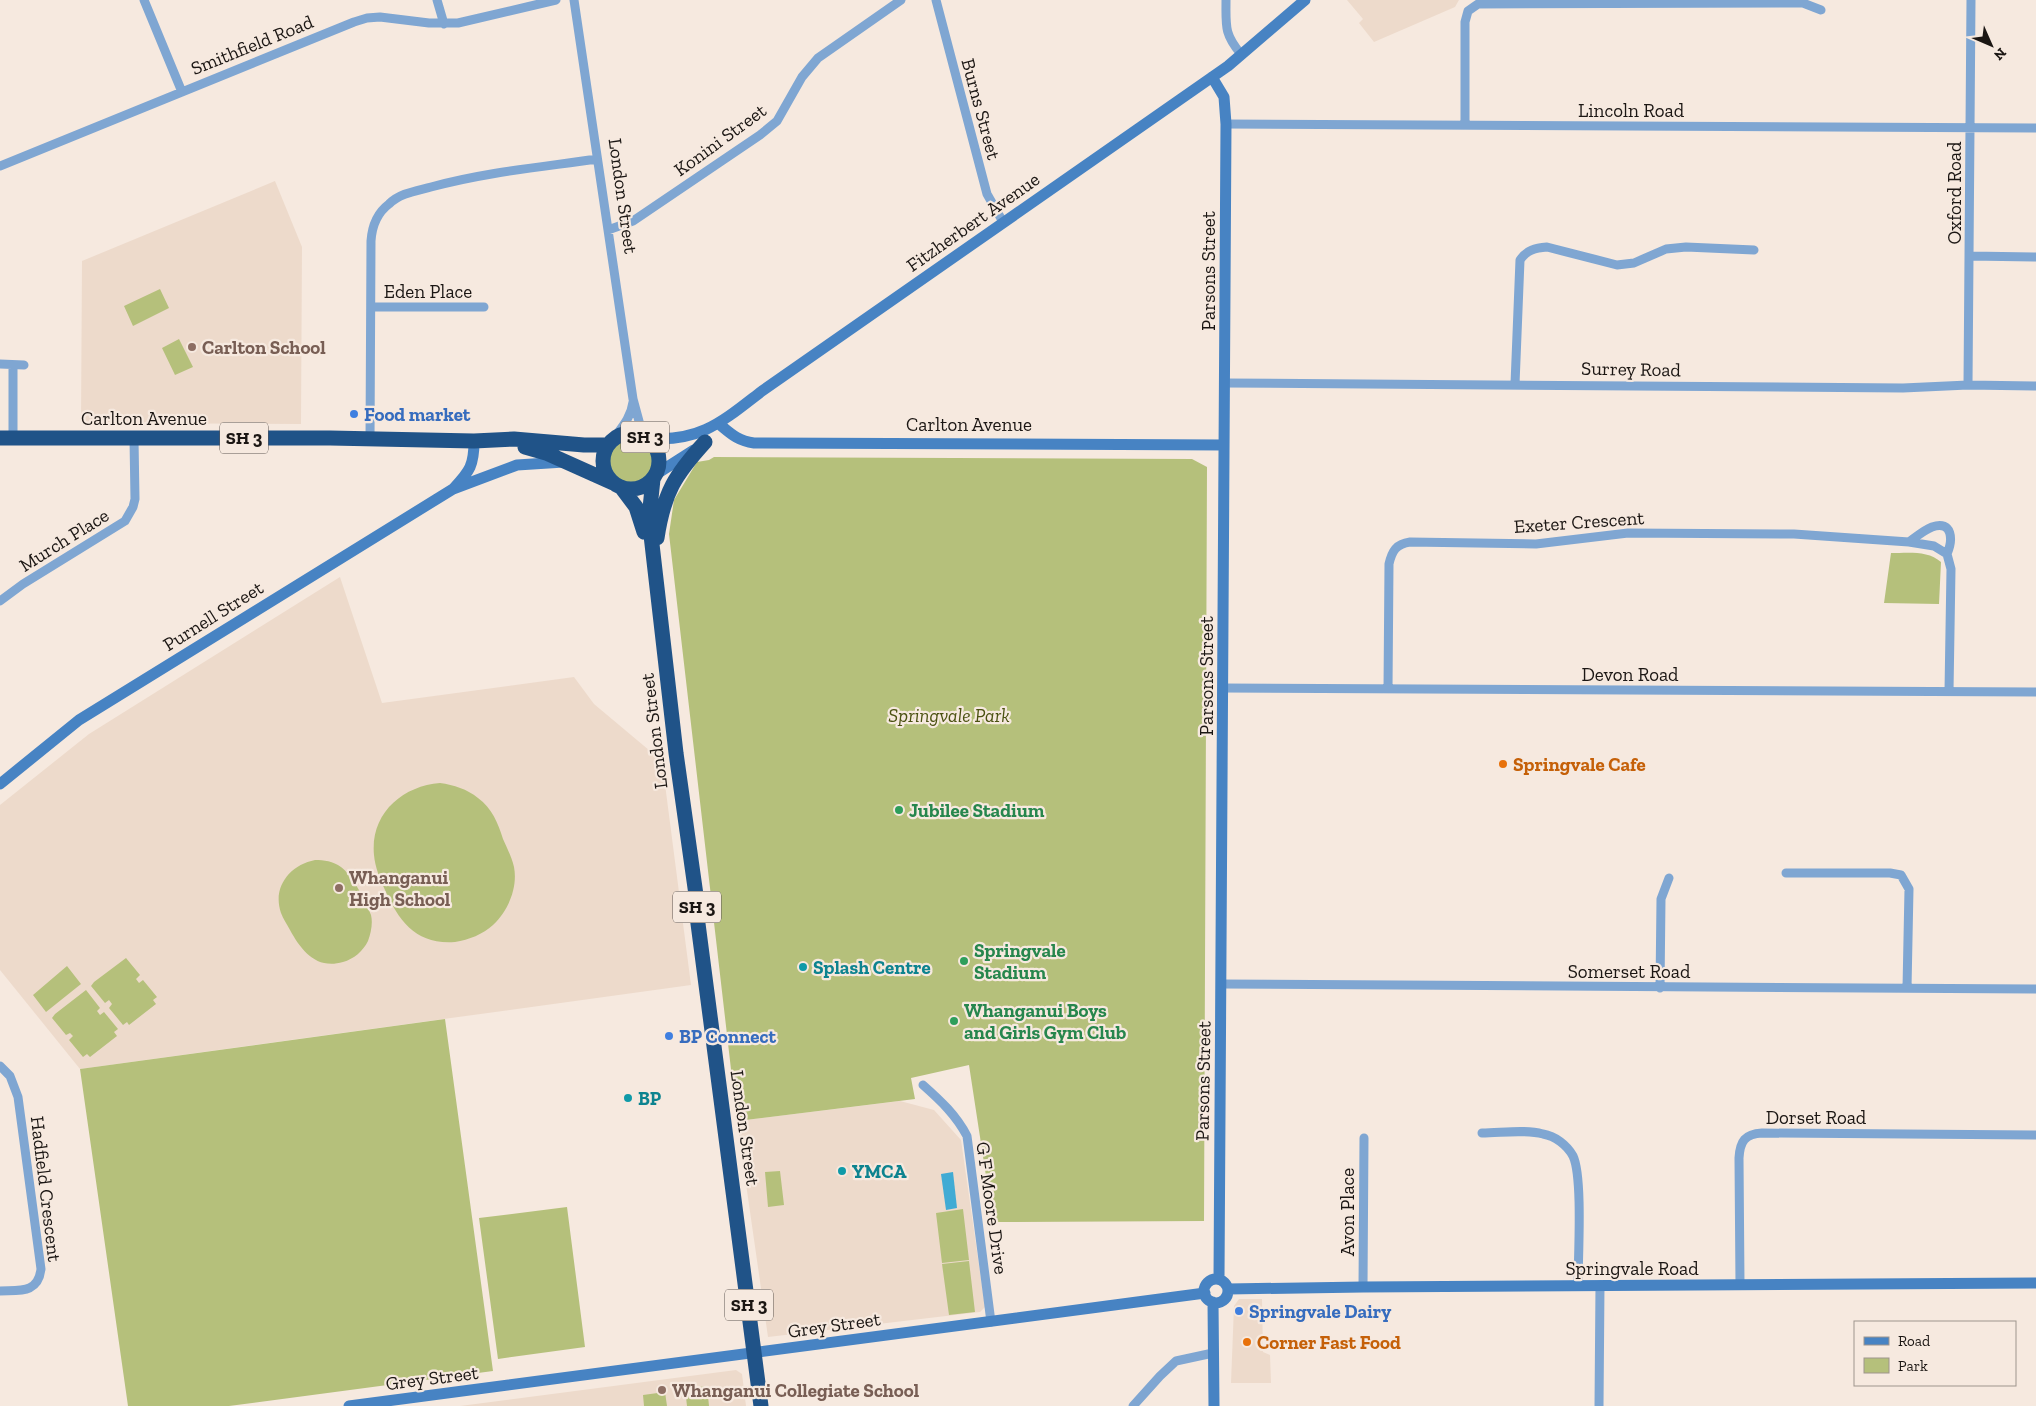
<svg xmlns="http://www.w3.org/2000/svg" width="2036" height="1406" viewBox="0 0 2036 1406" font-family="'Zilla Slab',serif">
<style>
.built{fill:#eddacb}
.green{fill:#b5c07b}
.water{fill:#41abd4}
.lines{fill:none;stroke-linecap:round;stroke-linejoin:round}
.street{stroke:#7fa6d2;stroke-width:9}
.secondary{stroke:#4783c3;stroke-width:11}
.highway{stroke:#205388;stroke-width:15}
.education-dot{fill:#8d6e63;stroke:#f6e9df;stroke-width:2}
.shop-dot{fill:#3f7fe0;stroke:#f6e9df;stroke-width:2}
.food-dot{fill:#e8710a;stroke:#f6e9df;stroke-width:2}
.leisure-dot{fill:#2e9e5b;stroke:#f6e9df;stroke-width:2}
.culture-dot{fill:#0f9aa8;stroke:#f6e9df;stroke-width:2}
.labels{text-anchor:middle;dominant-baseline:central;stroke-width:4.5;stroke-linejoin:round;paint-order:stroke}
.shield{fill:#f6e9df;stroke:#5d5550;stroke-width:1}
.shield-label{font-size:18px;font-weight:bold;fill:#1b1613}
.street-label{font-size:19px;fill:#1b1613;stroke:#f6e9df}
.education-label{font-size:19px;font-weight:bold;fill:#785e54;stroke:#f6e9df;text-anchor:start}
.shop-label{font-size:19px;font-weight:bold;fill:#366cbe;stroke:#f6e9df;text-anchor:start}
.park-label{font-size:19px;font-style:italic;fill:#4a5110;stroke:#f6e9df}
.food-label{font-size:19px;font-weight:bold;fill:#c56008;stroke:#f6e9df;text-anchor:start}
.leisure-label{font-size:19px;font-weight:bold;fill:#27864d;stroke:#f6e9df;text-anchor:start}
.culture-label{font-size:19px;font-weight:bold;fill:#0d838f;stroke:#f6e9df;text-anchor:start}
</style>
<rect width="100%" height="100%" fill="#f6e9df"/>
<!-- built -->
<path class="built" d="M1347 0H1459L1455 7 1374 42 1359 23 1363 19Z
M275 181 302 247 301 424 81 423 82 261Z
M340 577 382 703 574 677 594 704 662 761 691 985 80 1069 0 970V805L89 734Z
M900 1101 934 1110 961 1140 985 1307 980 1312 768 1337 737 1121Z
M1239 1299H1262L1263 1352 1270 1355 1271 1383H1231L1234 1306Z
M736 1370 742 1374 746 1406H460Z"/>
<!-- green -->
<path class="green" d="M160 289 169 308 133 326 124 306Z
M179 339 193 367 175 375 162 348Z
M609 461a22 22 0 1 1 44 0a22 22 0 1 1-44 0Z
M714 457 1192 459 1207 467 1204 1221 993 1222 969 1065 911 1078 915 1099 737 1121 669 534 674 500 697 462 709 460Z
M1891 553C1907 553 1928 550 1941 562L1939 604 1884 603Z
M440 783C454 785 467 789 478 798 492 808 498 823 503 839 507 848 512 858 514 867 518 888 508 911 493 925 483 934 469 940 455 942 417 945 399 922 385 890 380 879 375 867 374 855 370 814 402 786 440 783Z
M315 860C324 860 333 861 341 867 352 875 366 901 371 915 373 923 371 933 368 941 363 951 354 959 343 962 316 970 301 950 290 930 287 924 283 919 281 913 272 887 290 865 315 860Z
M126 958 140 975 136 979 139 983 143 980 157 997 153 1000 156 1004 129 1025 127 1022 123 1025 109 1008 112 1004 109 1000 105 1003 91 986 94 982Z
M67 966 81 984 46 1012 33 995Z
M86 990 100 1008 97 1011 100 1015 104 1012 118 1029 114 1032 117 1036 90 1057 87 1054 83 1057 69 1040 73 1036 70 1033 66 1035 52 1018 55 1014Z
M445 1019 493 1371 229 1406H128L80 1069Z
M780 1171 784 1205 768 1207 765 1172Z
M567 1207 585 1347 498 1359 479 1218Z
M963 1209 969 1260 942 1263 936 1213Z
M969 1261 975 1312 949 1315 942 1264Z
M707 1386 709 1406H687L685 1389Z
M665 1392 667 1406H644L643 1395Z"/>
<!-- water -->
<path class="water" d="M953 1172 957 1208 946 1210 941 1174Z"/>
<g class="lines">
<!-- street -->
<path class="street" d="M144 0 182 92
M437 0 444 24
M574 0 633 399 643 436
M936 0 987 194 1003 222
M1226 0C1226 26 1224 34 1241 54
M1226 124 2036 128
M1465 125V22L1468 11 1478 4 1803 3 1821 10
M0 166 354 22 367 18 380 17 429 23H458L556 0
M608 230 633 221 760 135 777 121 802 77 818 58 901 0
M1970 256 2036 257
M371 307H484
M0 364 24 365
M13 365V438
M1225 383 1903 388 1968 385 2036 386
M1515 384 1520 260C1527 250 1535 248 1547 247L1617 265 1634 263 1666 249 1686 247 1754 250
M1968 385 1971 0
M614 438C623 426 631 417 633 402
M370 440 371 241C372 226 377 213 389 204 400 193 416 191 431 187 486 172 542 167 597 159
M1909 542C1916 537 1924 530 1932 527 1953 520 1953 540 1947 554
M0 601 23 584 125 521 133 507 135 499 134 439
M1223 688 2036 692
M1388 689 1389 564C1392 551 1396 544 1410 542L1536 544 1628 533 1794 534 1909 542 1934 546 1947 554 1951 569 1949 691
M1786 873H1890L1901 875 1909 889 1907 988
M1222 984 2036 989
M1660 988 1661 899 1669 878
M0 1066 10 1076 18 1097 41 1269C38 1294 19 1290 0 1291
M923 1085C941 1101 956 1115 967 1136L991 1322
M1482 1133C1501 1133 1524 1129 1543 1134 1555 1136 1567 1145 1573 1156 1583 1177 1578 1258 1578 1285
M1740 1284 1739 1158C1740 1141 1745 1134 1762 1133L2036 1135
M1363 1287 1364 1138
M1133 1406 1160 1376 1176 1361 1213 1353
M1599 1406 1600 1285"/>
<!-- secondary -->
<path class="secondary" d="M1212 77 1224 97 1226 124 1219 1279
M719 424C731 434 738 441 754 443L1224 445
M647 438C700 443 723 421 762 391L1228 66 1305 0
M658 473 694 450
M454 488C470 471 474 465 474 441
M0 784 79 720 453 489 517 465 564 462
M1204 1291a12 12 0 1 1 24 0a12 12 0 1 1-24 0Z
M1228 1289 1363 1287 2036 1283
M1213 1302 1214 1406
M349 1406 1205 1293"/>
<!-- highway -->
<path class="highway" d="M603 461a28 28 0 1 1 56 0a28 28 0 1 1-56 0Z
M0 438H330L474 441 514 439 584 445H608
M525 447 546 453 613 483
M653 479 649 518 676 753 697 902V916L761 1406
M621 487 636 507 644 532
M657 538C664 492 675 475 705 442"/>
</g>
<!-- markers -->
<g class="education-dot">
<circle cx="192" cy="347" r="5"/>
<circle cx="339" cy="888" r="5"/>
<circle cx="662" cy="1390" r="5"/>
</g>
<g class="shop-dot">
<circle cx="354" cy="414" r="5"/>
<circle cx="669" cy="1036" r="5"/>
<circle cx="1239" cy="1311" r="5"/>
</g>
<g class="food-dot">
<circle cx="1503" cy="764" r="5"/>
<circle cx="1247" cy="1342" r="5"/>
</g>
<g class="leisure-dot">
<circle cx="899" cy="810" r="5"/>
<circle cx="964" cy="961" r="5"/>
<circle cx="954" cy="1021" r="5"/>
</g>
<g class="culture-dot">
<circle cx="803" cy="967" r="5"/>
<circle cx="628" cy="1098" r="5"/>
<circle cx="842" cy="1171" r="5"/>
</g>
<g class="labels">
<!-- shield labels -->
<g class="shield">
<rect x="621" y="421.5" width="48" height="31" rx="4"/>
<rect x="220" y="422.5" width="48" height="31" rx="4"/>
<rect x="673" y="891.5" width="48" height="31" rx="4"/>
<rect x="725" y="1289.5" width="48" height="31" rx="4"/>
</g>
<g class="shield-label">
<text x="645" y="437">SH 3</text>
<text x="244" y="438">SH 3</text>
<text x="697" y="907">SH 3</text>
<text x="749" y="1305">SH 3</text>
</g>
<!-- street labels -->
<g class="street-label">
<text transform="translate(252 45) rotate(-22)">Smithfield Road</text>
<text transform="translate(981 109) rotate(75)">Burns Street</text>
<text x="1631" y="110">Lincoln Road</text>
<text transform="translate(720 140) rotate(-36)">Konini Street</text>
<text transform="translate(1954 193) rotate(-90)">Oxford Road</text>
<text transform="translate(623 196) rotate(82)">London Street</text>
<text transform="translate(973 222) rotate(-35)">Fitzherbert Avenue</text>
<text transform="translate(1208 271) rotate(-90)">Parsons Street</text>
<text x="428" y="291">Eden Place</text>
<text transform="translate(1631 369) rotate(1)">Surrey Road</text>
<text x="144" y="418">Carlton Avenue</text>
<text x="969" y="424">Carlton Avenue</text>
<text transform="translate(1579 522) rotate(-4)">Exeter Crescent</text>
<text transform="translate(64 540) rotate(-32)">Murch Place</text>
<text transform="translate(213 616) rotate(-32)">Purnell Street</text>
<text x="1630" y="674">Devon Road</text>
<text transform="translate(1206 676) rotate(-90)">Parsons Street</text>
<text transform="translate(654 731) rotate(-97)">London Street</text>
<text x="1629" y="971">Somerset Road</text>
<text transform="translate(1203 1081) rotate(-89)">Parsons Street</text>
<text x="1816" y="1117">Dorset Road</text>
<text transform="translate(745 1128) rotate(82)">London Street</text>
<text transform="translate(46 1189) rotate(83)">Hadfield Crescent</text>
<text transform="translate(992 1208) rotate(82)">G F Moore Drive</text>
<text transform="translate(1347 1212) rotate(-90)">Avon Place</text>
<text x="1632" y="1268">Springvale Road</text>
<text transform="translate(834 1325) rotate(-8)">Grey Street</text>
<text transform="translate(432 1378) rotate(-7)">Grey Street</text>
</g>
<!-- education labels -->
<g class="education-label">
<text x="202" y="347">Carlton School</text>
<text x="349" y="877">Whanganui<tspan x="349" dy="22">High School</tspan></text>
<text x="672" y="1390">Whanganui Collegiate School</text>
</g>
<!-- shop labels -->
<g class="shop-label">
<text x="364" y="414">Food market</text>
<text x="679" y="1036">BP Connect</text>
<text x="1249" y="1311">Springvale Dairy</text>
</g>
<!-- park labels -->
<g class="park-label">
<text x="949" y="715">Springvale Park</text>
</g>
<!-- food labels -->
<g class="food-label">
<text x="1513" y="764">Springvale Cafe</text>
<text x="1257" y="1342">Corner Fast Food</text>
</g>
<!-- leisure labels -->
<g class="leisure-label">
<text x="909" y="810">Jubilee Stadium</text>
<text x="974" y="950">Springvale<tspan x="974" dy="22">Stadium</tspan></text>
<text x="964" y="1010">Whanganui Boys<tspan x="964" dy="22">and Girls Gym Club</tspan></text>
</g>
<!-- culture labels -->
<g class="culture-label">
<text x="813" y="967">Splash Centre</text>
<text x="638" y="1098">BP</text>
<text x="852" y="1171">YMCA</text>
</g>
</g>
<!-- legend -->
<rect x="1854" y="1321" width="162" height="65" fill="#f6e9df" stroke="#9e958d"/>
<rect x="1864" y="1337" width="25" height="8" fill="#4783c3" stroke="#9e958d"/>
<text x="1898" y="1346" font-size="15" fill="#1b1613">Road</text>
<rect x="1864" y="1358" width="25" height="15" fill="#b5c07b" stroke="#9e958d"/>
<text x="1898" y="1371" font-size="15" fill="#1b1613">Park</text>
<!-- north arrow -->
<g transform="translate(1991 45) rotate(135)" stroke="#f6e9df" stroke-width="4" paint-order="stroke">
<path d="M0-4L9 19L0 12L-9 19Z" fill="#1b1613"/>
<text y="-8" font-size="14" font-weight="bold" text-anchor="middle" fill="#1b1613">N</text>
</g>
</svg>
